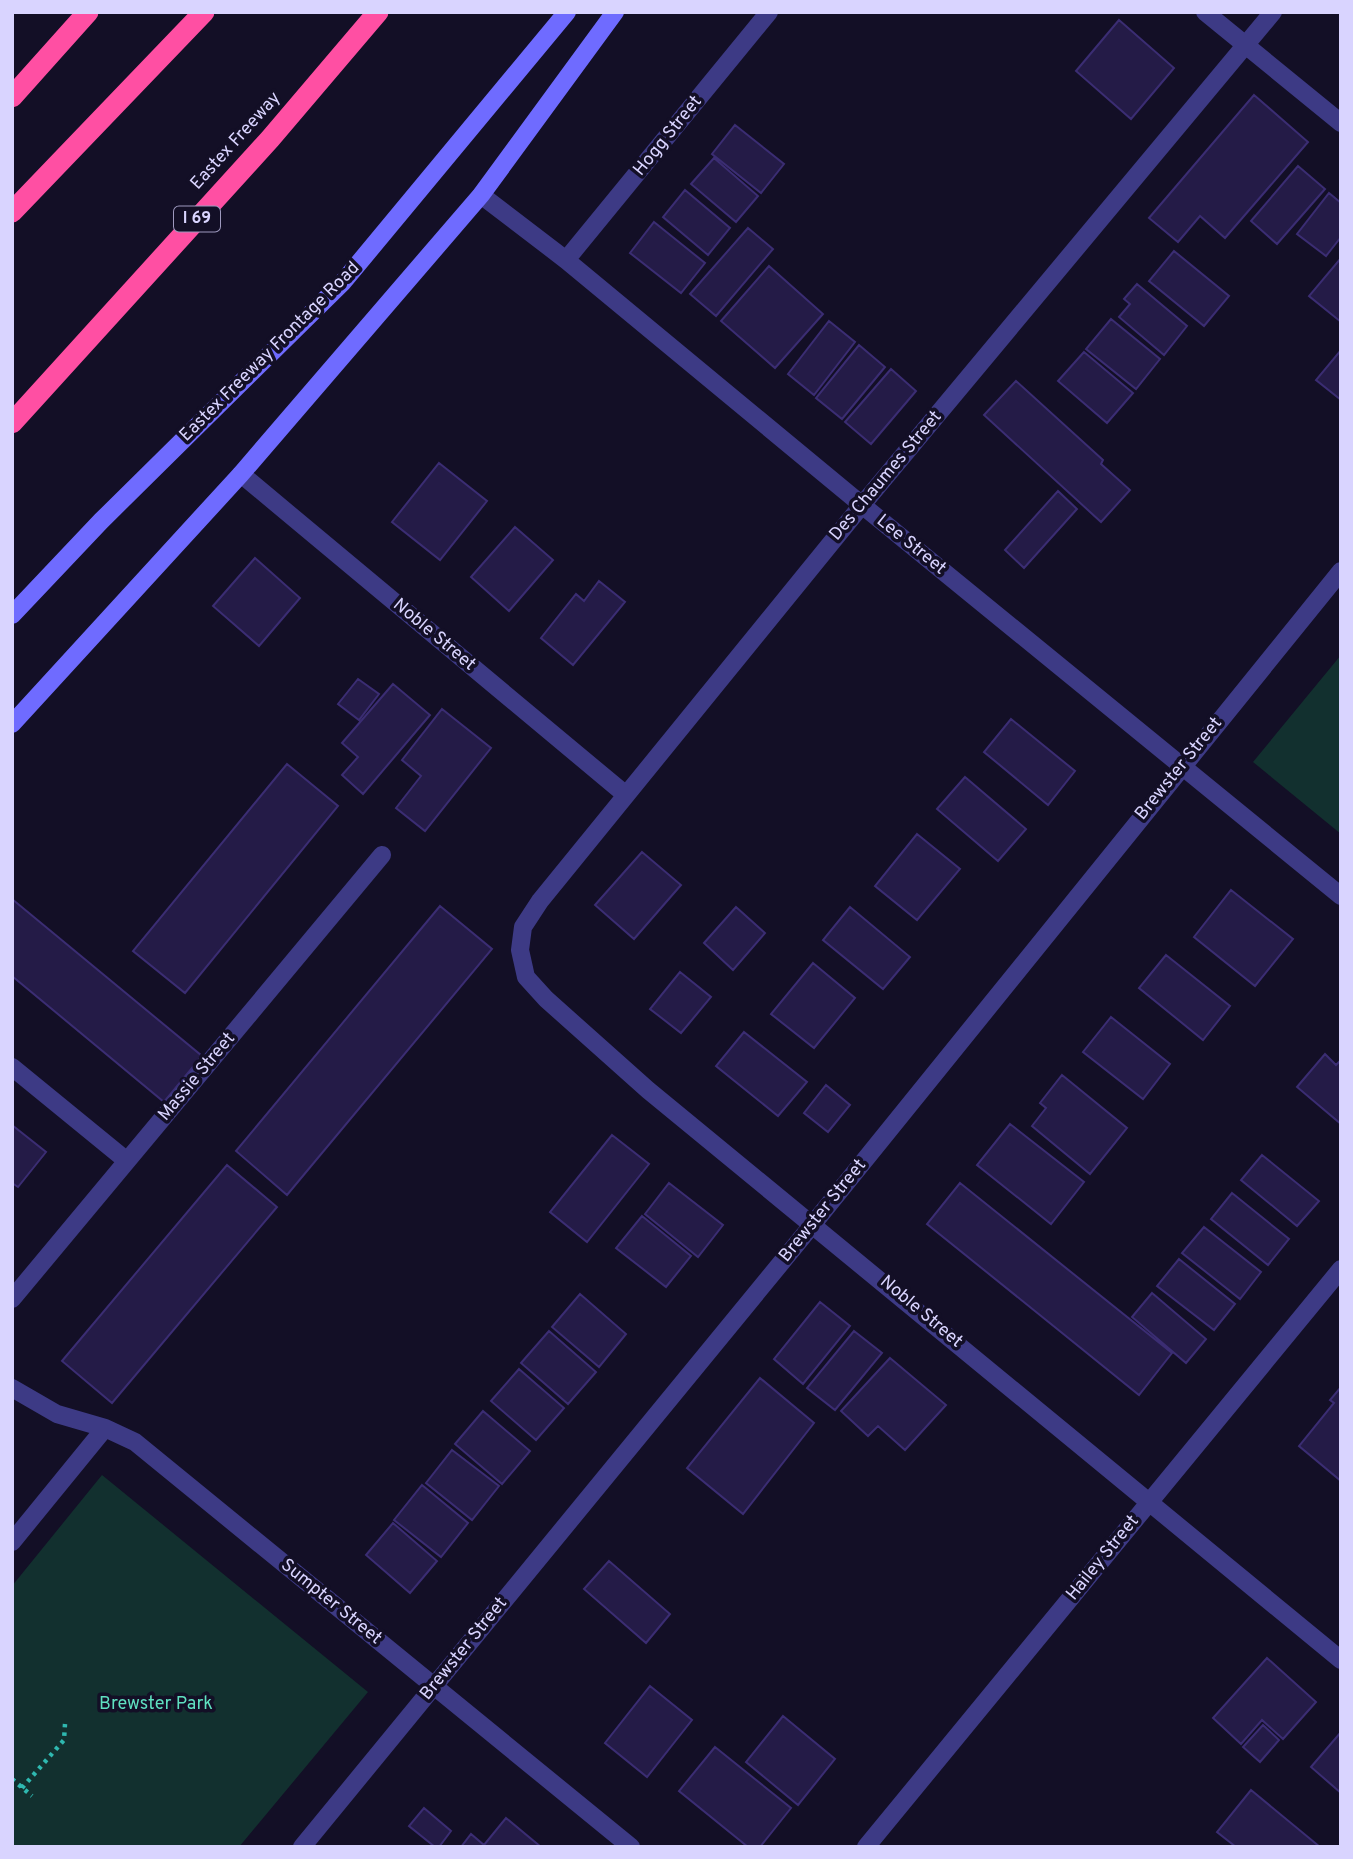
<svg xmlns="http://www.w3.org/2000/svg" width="1353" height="1859" viewBox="0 0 1353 1859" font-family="Overpass,sans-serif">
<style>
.green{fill:#12302f}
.building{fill:#241b47;stroke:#3b2d73;stroke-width:2}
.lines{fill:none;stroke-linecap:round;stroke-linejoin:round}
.path{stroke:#2fb8b0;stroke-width:4.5;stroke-dasharray:3.5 5;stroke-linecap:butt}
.minor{stroke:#3d3a85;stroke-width:18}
.secondary{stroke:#6f6bff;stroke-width:18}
.motorway{stroke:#ff4fa3;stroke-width:21}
.labels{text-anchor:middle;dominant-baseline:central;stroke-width:7;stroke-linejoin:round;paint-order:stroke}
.shield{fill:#130f26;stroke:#9e99be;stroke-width:2}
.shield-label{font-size:16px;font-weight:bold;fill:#d9d4ff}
.street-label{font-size:18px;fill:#d9d4ff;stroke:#130f26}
.park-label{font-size:18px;fill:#5fe0c0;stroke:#130f26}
</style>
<rect width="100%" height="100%" fill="#130f26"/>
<!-- green -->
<path class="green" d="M1341 655V834L1253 762Z
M102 1475 368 1692 239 1847H12V1586Z"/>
<!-- building -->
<path class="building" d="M1119 20 1174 68 1131 119 1076 71Z
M1254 95 1308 142 1225 238 1200 216 1178 242 1149 218Z
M735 125 784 164 761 193 712 154Z
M714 158 758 196 736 222 691 184Z
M1298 166 1325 189 1277 244 1251 221Z
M685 190 730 228 708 255 663 217Z
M1329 193 1341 203V237L1326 256 1297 234Z
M654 222 705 263 681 293 630 253Z
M748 228 773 249 716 316 690 294Z
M1174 251 1229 296 1204 326 1149 281Z
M1341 258V322L1309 296Z
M769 266 823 314 775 368 721 321Z
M1137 284 1187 326 1164 355 1119 317 1130 304 1124 299Z
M1111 319 1160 359 1136 389 1086 349Z
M829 321 855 342 814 395 788 374Z
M859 345 885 367 842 419 816 398Z
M1341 350V400L1316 380Z
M1084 352 1133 393 1107 423 1058 381Z
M891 369 916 391 871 444 845 422Z
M1016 381 1103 460 1101 464 1130 490 1101 522 984 415Z
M439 463 487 501 440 560 392 522Z
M1058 491 1077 509 1024 568 1005 550Z
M515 527 553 560 509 611 471 577Z
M255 558 300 598 259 646 213 606Z
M599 581 625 602 573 665 541 638 576 594 584 601Z
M358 679 379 694 359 720 338 704Z
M393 684 430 715 363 794 342 775 358 757 342 743Z
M442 709 491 748 425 831 396 808 421 776 402 760Z
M1011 719 1075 771 1048 805 984 752Z
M287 764 338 806 185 993 133 951Z
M965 777 1026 829 998 861 937 809Z
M917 834 960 869 917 920 875 886Z
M642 852 681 885 634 939 595 905Z
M1231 890 1293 939 1255 986 1194 937Z
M12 899 202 1056 164 1102 12 976Z
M440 906 492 949 287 1195 236 1151Z
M736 907 765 933 733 970 704 943Z
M850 907 910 957 883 989 823 940Z
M1166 955 1230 1006 1203 1040 1139 988Z
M813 963 855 998 814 1048 771 1014Z
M680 972 711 997 681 1033 650 1009Z
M1111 1017 1170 1064 1143 1099 1083 1052Z
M744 1032 807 1082 778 1116 716 1066Z
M1325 1054 1336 1065 1341 1060V1124L1297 1087Z
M1062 1075 1127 1128 1090 1174 1032 1126 1046 1108 1040 1103Z
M826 1085 850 1105 828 1132 804 1113Z
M1010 1124 1084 1182 1051 1224 977 1165Z
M12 1125 46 1152 18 1187 12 1183Z
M612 1135 649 1164 587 1242 550 1212Z
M1262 1155 1319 1201 1297 1226 1241 1180Z
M227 1165 277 1207 112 1403 62 1361Z
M669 1183 723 1225 698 1257 645 1214Z
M960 1183 1172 1353 1139 1395 927 1224Z
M1232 1193 1289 1239 1268 1265 1211 1219Z
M642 1216 691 1256 666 1287 616 1248Z
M1204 1227 1261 1272 1240 1299 1182 1253Z
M1179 1259 1235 1304 1214 1330 1157 1286Z
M1152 1293 1206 1339 1186 1363 1132 1317Z
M580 1294 626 1334 599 1367 552 1327Z
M820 1302 850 1326 803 1384 774 1359Z
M549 1331 596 1372 568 1404 521 1363Z
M854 1331 882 1353 835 1410 807 1388Z
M890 1358 946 1405 905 1450 878 1426 868 1436 841 1411Z
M519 1369 564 1408 536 1440 491 1401Z
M760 1378 814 1423 743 1514 687 1468Z
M1341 1387V1481L1299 1446 1334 1403 1330 1400Z
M483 1411 530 1451 502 1484 455 1444Z
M452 1450 499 1486 472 1520 426 1483Z
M422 1485 468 1523 441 1557 394 1520Z
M393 1523 437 1561 410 1593 366 1555Z
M609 1561 670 1614 646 1643 584 1589Z
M1267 1658 1316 1702 1283 1739 1262 1720 1241 1744 1213 1718Z
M650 1686 692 1720 647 1777 605 1743Z
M783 1716 835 1759 798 1805 746 1762Z
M1263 1725 1279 1740 1260 1762 1243 1747Z
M1341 1732V1793L1311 1767Z
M715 1747 791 1808 760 1847H748L679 1791Z
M1251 1790 1320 1847H1236L1217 1832Z
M424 1808 451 1831 439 1847H435L409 1826Z
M506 1818 541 1847H461L471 1834 484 1845Z"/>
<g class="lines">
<!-- path -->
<path class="path" d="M12 1779 32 1796
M22 1788 64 1740 65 1724"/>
<!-- minor -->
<path class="minor" d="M1205 12 1341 123
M1273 12 862 505 540 901 523 927 520 950 526 977 546 999 648 1090 1341 1660
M481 195 566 260 862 505 1341 896
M566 260 769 12
M241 474 626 795
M12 1067 127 1161
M12 1299 382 855
M12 1388 57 1414 105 1428 135 1442 631 1847
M12 1542 105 1428
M302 1847 813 1224 1341 571
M866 1847 1341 1269"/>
<!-- secondary -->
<path class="secondary" d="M12 615 101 521 343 282 567 12
M12 724 241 474 481 195 615 12"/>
<!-- motorway -->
<path class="motorway" d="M12 97 88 12
M12 212 204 12
M12 423 270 139 378 12"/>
</g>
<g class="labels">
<!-- shield labels -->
<rect class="shield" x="174" y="206.5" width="46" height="25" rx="5"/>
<g class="shield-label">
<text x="197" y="219">I 69</text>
</g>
<!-- street labels -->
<g class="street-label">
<text transform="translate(668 136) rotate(-51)">Hogg Street</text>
<text transform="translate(236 141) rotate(-48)">Eastex Freeway</text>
<text transform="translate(270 352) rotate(-45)">Eastex Freeway Frontage Road</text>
<text transform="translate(886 476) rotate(-50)">Des Chaumes Street</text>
<text transform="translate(911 545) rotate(39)">Lee Street</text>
<text transform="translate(434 635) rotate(40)">Noble Street</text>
<text transform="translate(1179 769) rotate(-51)">Brewster Street</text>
<text transform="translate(197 1077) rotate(-50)">Massie Street</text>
<text transform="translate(823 1211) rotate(-51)">Brewster Street</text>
<text transform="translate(921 1312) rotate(40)">Noble Street</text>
<text transform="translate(1103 1558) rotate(-51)">Hailey Street</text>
<text transform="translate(331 1602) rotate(39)">Sumpter Street</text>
<text transform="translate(464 1649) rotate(-51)">Brewster Street</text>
</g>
<!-- park labels -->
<g class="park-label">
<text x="156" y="1704">Brewster Park</text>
</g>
</g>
<!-- border -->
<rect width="1353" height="1859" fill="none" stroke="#d9d4ff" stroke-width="28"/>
</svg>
